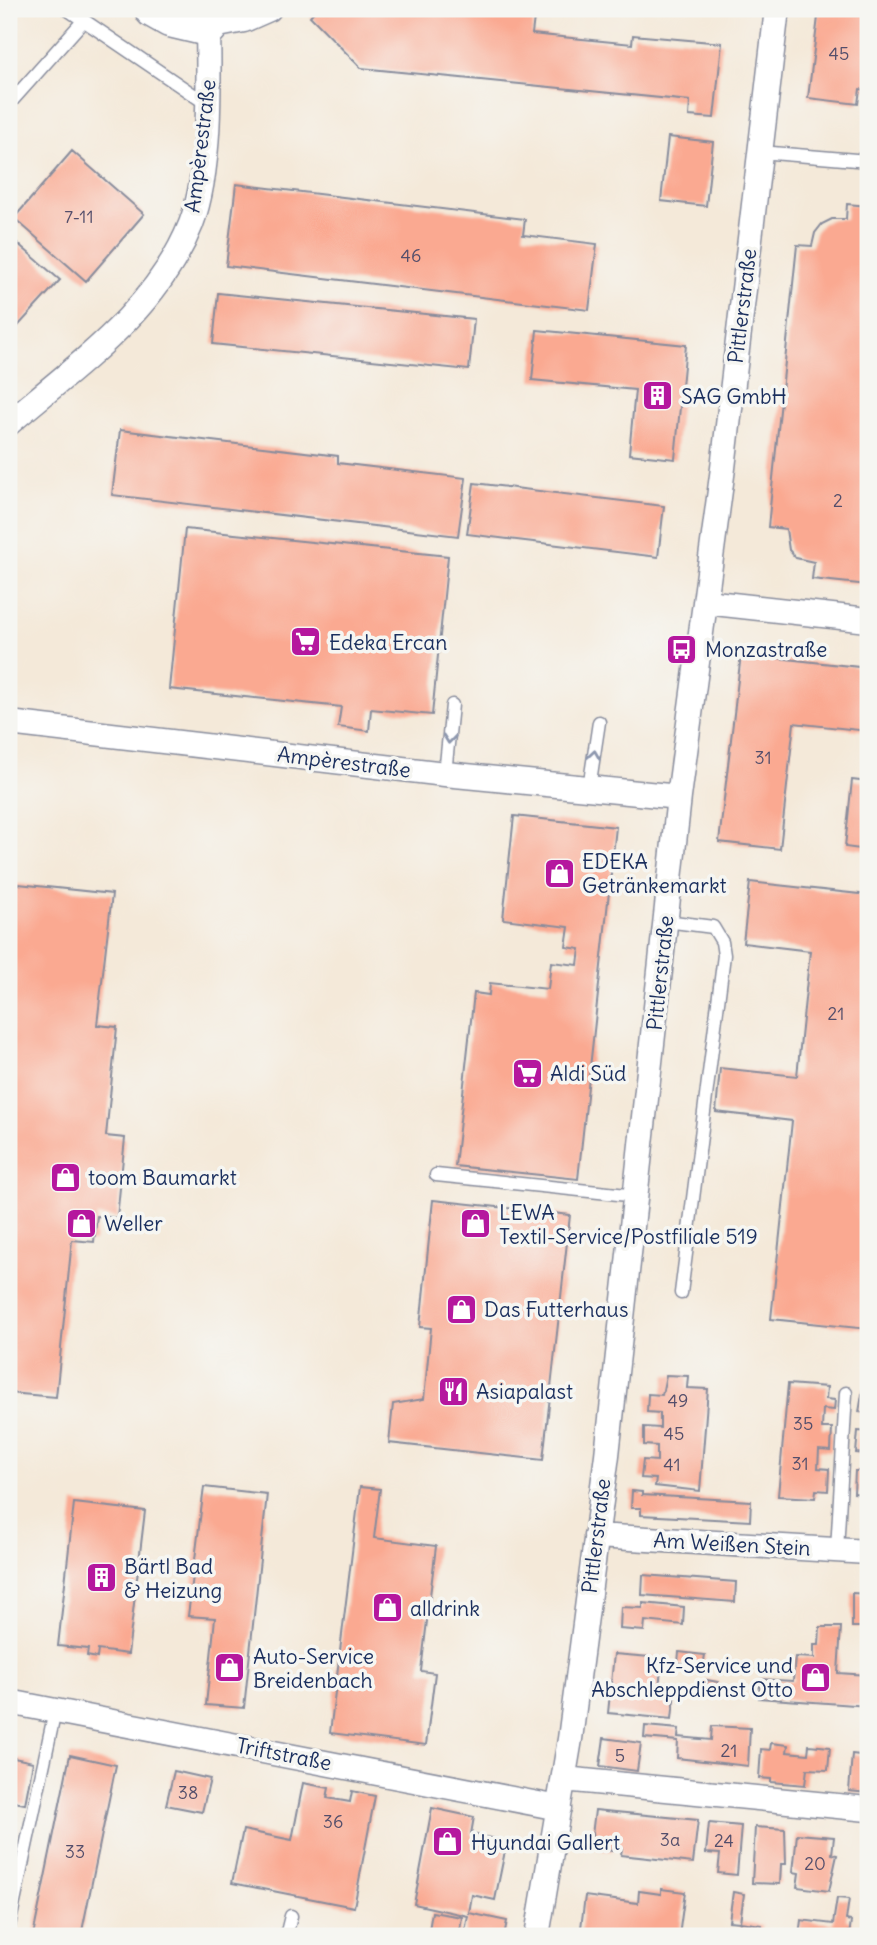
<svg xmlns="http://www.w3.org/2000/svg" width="877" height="1945" viewBox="0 0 877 1945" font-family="Delius,sans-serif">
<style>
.building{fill:#faa991}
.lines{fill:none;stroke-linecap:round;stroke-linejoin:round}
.lane-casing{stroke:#888c9c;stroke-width:15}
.street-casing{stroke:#888c9c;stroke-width:27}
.primary-casing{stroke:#888c9c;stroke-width:41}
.lane{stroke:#fff;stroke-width:12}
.street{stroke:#fff;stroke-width:24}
.primary{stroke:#fff;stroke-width:38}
.oneway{stroke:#8d97ae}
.labels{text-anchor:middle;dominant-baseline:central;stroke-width:7;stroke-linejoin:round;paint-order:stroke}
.number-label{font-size:18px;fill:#534e6b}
.street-label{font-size:21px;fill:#1b2f5e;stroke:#f6f6f2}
.poi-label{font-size:21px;fill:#1b2f5e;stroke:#f6f6f2;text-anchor:start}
</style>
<rect width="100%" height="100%" fill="#f6f6f2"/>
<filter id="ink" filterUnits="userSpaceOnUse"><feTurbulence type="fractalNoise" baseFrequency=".0143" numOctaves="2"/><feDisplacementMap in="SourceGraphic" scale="14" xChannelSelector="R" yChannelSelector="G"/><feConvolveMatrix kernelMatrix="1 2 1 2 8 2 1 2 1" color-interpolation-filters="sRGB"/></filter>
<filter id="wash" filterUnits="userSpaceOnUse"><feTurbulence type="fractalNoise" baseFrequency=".00686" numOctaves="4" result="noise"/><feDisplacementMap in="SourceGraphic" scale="28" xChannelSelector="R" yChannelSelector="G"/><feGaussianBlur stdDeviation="1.57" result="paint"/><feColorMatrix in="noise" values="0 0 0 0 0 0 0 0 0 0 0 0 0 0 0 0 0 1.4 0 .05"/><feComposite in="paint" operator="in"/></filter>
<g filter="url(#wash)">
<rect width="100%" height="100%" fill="#f4e9d9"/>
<g id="blocks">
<!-- building -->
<path class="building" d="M316 9H535L532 34 632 44 633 35 722 43 714 118 689 116 690 101 361 68 310 16Z
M819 9H868V90L860 89 858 104 808 98Z
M668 137 713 142 706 206 661 201Z
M72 151 144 214 86 281 14 218Z
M236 184 525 219 523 235 597 244 589 310 226 266Z
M847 204 868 206V585L812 579 814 562 796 558 789 550 786 529 768 527 797 245 812 246 815 233 822 224 832 219H846Z
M9 236 60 280 9 336Z
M218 293 474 319 469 370 213 344Z
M537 330 686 345 675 459 629 454 635 390 532 380Z
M120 430 338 456V463L466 478 458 536 112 495Z
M474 483 664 506 658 557 467 534Z
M185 529 448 556 432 715 371 709 369 731 338 727 341 707 169 689Z
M741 654 868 668V731L794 723 780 849 719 842Z
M852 780 868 782V850L845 847Z
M514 816 616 827 578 1179 455 1166 474 993 489 995 490 983 548 989 551 962 578 965 580 949 566 947 569 927 503 919Z
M750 882 868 895V1329L771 1319 792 1121 716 1112 720 1068 797 1076 810 951 743 943Z
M9 883 112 894 97 1025 117 1027 106 1136 125 1138 117 1218 97 1216 94 1242 72 1240 56 1397 9 1393Z
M433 1200 570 1215 543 1460 389 1443 393 1404 424 1399 431 1328 420 1327Z
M666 1375 688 1376 687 1388 708 1389 700 1491 655 1486 656 1479 641 1478 643 1460 657 1461V1446L644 1445V1427L660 1428V1413L647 1412 648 1394 662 1395Z
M788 1384 827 1387 826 1399 835 1400 834 1410 823 1409 822 1428H832L831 1451 819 1450 818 1468 829 1469 828 1491 816 1490 815 1498 778 1496Z
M863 1389 868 1390V1413L859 1412Z
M858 1431 868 1432V1454L856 1453Z
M866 1463H868V1503H863L864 1494 854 1493 855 1471H866Z
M204 1487 267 1494 244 1708 206 1705 215 1618 188 1616Z
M360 1487 380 1489 374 1538 436 1546 421 1671 435 1673 426 1745 330 1733Z
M632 1491 642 1492V1495L751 1501 750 1521 641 1515V1508H631Z
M74 1503 145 1511 128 1654 98 1650 97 1658 87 1656 88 1649 58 1646Z
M643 1575 736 1582 735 1602 642 1595Z
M852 1593 868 1594V1627H852Z
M643 1603 684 1607 683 1625 645 1621 644 1631 620 1629 621 1607 643 1608Z
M820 1627H841L838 1673 868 1675V1706L759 1698 760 1679 793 1681 795 1657 814 1658V1645H819Z
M679 1652 705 1655 703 1666 678 1663Z
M614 1654 662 1658 659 1689 675 1690 672 1719 608 1713Z
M707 1680 718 1682 717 1692H706Z
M645 1726 679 1729 678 1737 711 1740 712 1726 750 1728 748 1766 677 1758 678 1741 644 1738Z
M604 1738 641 1743 637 1771 600 1766Z
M771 1743 788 1745 787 1752 808 1754 809 1745 830 1747 828 1770 807 1769 805 1785 771 1782V1779L759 1778 761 1749 770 1750Z
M852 1754 868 1756V1793L849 1791Z
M70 1755 116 1765 81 1936H33Z
M9 1757 33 1762 25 1804 9 1801Z
M174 1771 210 1779 202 1812 166 1805Z
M303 1783 329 1788 327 1798 350 1802 352 1791 375 1796 354 1907 232 1883 243 1830 292 1840Z
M432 1808 474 1817 471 1834 507 1841 495 1900 472 1895 469 1913 507 1921 504 1936H464L468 1916 414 1904Z
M595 1810 698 1820 693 1863 621 1855 622 1848 612 1846V1851L598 1850 599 1845 591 1844Z
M709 1823 741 1826 737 1875 718 1873 720 1854 706 1853Z
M755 1827 785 1829 786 1864H781L780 1884 752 1883Z
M797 1834 834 1837 832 1854 837 1855 829 1891 797 1887 799 1873 793 1872Z
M661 1889 685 1892 679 1936H580L585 1896 638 1903 639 1891 661 1894Z
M733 1892 744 1894 740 1922 729 1921Z
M837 1898 849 1899 846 1920 851 1921 849 1936H799L801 1920 833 1924Z
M432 1912 462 1917 459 1936H428Z
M740 1922 762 1925 760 1936H738Z
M350 1931 370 1935V1936H348Z"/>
</g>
</g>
<g filter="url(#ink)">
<use href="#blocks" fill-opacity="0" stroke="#888c9c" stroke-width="2"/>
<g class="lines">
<defs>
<path id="lane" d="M67 9 207 104
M9 104 84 20
M760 152 868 161
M445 774 452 705
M589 788 599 722
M666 921 713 927 722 942 724 955 681 1293
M436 1175 637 1196
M837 1550 846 1393
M9 1926 55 1711
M286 1936 291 1916"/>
<path id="street" d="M9 423C77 365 157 310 191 224 211 172 209 83 208 27L244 20 269 9
M705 602 868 620
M9 723 445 774 679 797
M596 1536 868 1552
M9 1702 559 1808
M564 1779 868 1809
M537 1936 570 1739 607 1455 679 797 723 468 777 9"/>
<path id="primary" d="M154 9 170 18 208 27"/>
</defs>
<!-- lane casing -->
<use href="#lane" class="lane-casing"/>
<!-- street casing -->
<use href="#street" class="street-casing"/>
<!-- primary casing -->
<use href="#primary" class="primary-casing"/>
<!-- lane -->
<use href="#lane" class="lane"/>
<!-- street -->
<use href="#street" class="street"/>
<!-- primary -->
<use href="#primary" class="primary"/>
</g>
<!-- one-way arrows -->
<defs><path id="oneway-chevron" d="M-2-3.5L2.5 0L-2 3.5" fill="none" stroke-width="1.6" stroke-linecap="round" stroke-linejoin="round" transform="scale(1.75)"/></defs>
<g class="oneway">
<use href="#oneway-chevron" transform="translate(449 739) rotate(96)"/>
<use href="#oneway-chevron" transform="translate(594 755) rotate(-82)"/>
</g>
</g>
<!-- icons -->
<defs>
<symbol id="building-square" viewBox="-11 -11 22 22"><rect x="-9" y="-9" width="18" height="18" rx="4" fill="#b5179e" stroke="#f6f6f2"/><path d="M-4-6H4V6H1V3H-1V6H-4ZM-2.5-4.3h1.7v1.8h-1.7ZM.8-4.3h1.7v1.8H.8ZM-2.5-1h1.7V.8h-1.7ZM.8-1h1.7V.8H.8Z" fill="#fff"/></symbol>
<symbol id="supermarket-square" viewBox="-11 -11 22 22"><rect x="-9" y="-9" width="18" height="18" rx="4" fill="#b5179e" stroke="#f6f6f2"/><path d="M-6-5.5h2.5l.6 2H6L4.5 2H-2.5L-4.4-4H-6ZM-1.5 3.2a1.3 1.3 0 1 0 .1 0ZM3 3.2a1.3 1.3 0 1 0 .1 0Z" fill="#fff"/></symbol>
<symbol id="bus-square" viewBox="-11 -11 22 22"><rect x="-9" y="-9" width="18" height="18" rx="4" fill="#b5179e" stroke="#f6f6f2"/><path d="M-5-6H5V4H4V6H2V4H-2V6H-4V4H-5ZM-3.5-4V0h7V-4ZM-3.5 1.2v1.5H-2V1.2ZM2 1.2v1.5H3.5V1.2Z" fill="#fff"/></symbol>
<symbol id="shop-square" viewBox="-11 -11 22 22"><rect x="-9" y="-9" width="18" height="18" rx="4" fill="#b5179e" stroke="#f6f6f2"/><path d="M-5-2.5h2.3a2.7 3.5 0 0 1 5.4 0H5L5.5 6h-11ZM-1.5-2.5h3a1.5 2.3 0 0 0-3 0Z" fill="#fff"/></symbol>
<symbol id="restaurant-square" viewBox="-11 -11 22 22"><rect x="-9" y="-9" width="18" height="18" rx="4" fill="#b5179e" stroke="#f6f6f2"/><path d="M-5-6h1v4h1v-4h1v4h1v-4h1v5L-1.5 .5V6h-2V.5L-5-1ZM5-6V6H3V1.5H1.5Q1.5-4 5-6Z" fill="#fff"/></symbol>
</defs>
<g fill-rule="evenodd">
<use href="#building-square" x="640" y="378" width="35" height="35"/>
<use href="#supermarket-square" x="288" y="624" width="35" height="35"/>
<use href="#bus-square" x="664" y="632" width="35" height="35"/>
<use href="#shop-square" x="542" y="856" width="35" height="35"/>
<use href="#supermarket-square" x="510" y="1056" width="35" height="35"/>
<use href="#shop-square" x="48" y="1160" width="35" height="35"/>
<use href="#shop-square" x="64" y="1206" width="35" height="35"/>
<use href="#shop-square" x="458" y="1206" width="35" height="35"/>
<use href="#shop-square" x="444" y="1292" width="35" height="35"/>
<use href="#restaurant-square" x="436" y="1374" width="35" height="35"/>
<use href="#building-square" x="84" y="1560" width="35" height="35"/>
<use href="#shop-square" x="370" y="1590" width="35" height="35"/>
<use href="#shop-square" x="212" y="1650" width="35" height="35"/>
<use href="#shop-square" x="798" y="1660" width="35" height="35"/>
<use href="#shop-square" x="430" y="1824" width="35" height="35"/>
</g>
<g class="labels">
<!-- number labels -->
<g class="number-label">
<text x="839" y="53">45</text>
<text x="79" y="216">7-11</text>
<text x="411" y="255">46</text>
<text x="838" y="500">2</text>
<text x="763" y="757">31</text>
<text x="836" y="1013">21</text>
<text x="678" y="1400">49</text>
<text x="803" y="1423">35</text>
<text x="674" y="1433">45</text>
<text x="800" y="1463">31</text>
<text x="672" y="1464">41</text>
<text x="729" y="1750">21</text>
<text x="620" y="1755">5</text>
<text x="188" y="1792">38</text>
<text x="333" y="1821">36</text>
<text x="670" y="1839">3a</text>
<text x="724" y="1840">24</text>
<text x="75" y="1851">33</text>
<text x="815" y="1863">20</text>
</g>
<!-- street labels -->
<g class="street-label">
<text transform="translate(200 146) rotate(-83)">Ampèrestraße</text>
<text transform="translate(742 306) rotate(-83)">Pittlerstraße</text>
<text transform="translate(344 762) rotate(7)">Ampèrestraße</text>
<text transform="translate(660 973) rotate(-84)">Pittlerstraße</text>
<text transform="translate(596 1536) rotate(-83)">Pittlerstraße</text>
<text transform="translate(732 1544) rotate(3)">Am Weißen Stein</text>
<text transform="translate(284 1754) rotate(11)">Triftstraße</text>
</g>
<!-- poi labels -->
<g class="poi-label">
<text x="681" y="396">SAG GmbH</text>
<text x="329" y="642">Edeka Ercan</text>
<text x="705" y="649">Monzastraße</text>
<text x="582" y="861">EDEKA<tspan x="582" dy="24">Getränkemarkt</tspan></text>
<text x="550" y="1073">Aldi Süd</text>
<text x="88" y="1177">toom Baumarkt</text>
<text x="499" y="1212">LEWA<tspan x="499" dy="24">Textil-Service/Postfiliale 519</tspan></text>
<text x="104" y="1223">Weller</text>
<text x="484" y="1309">Das Futterhaus</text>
<text x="476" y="1391">Asiapalast</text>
<text x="124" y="1566">Bärtl Bad<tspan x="124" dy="24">&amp; Heizung</tspan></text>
<text x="410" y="1608">alldrink</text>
<text x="253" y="1656">Auto-Service<tspan x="253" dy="24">Breidenbach</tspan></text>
<text x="793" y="1665" text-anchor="end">Kfz-Service und<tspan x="793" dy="24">Abschleppdienst Otto</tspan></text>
<text x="471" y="1842">Hyundai Gallert</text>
</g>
</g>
<!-- margin -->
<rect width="877" height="1945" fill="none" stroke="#f6f6f2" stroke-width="35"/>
</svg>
